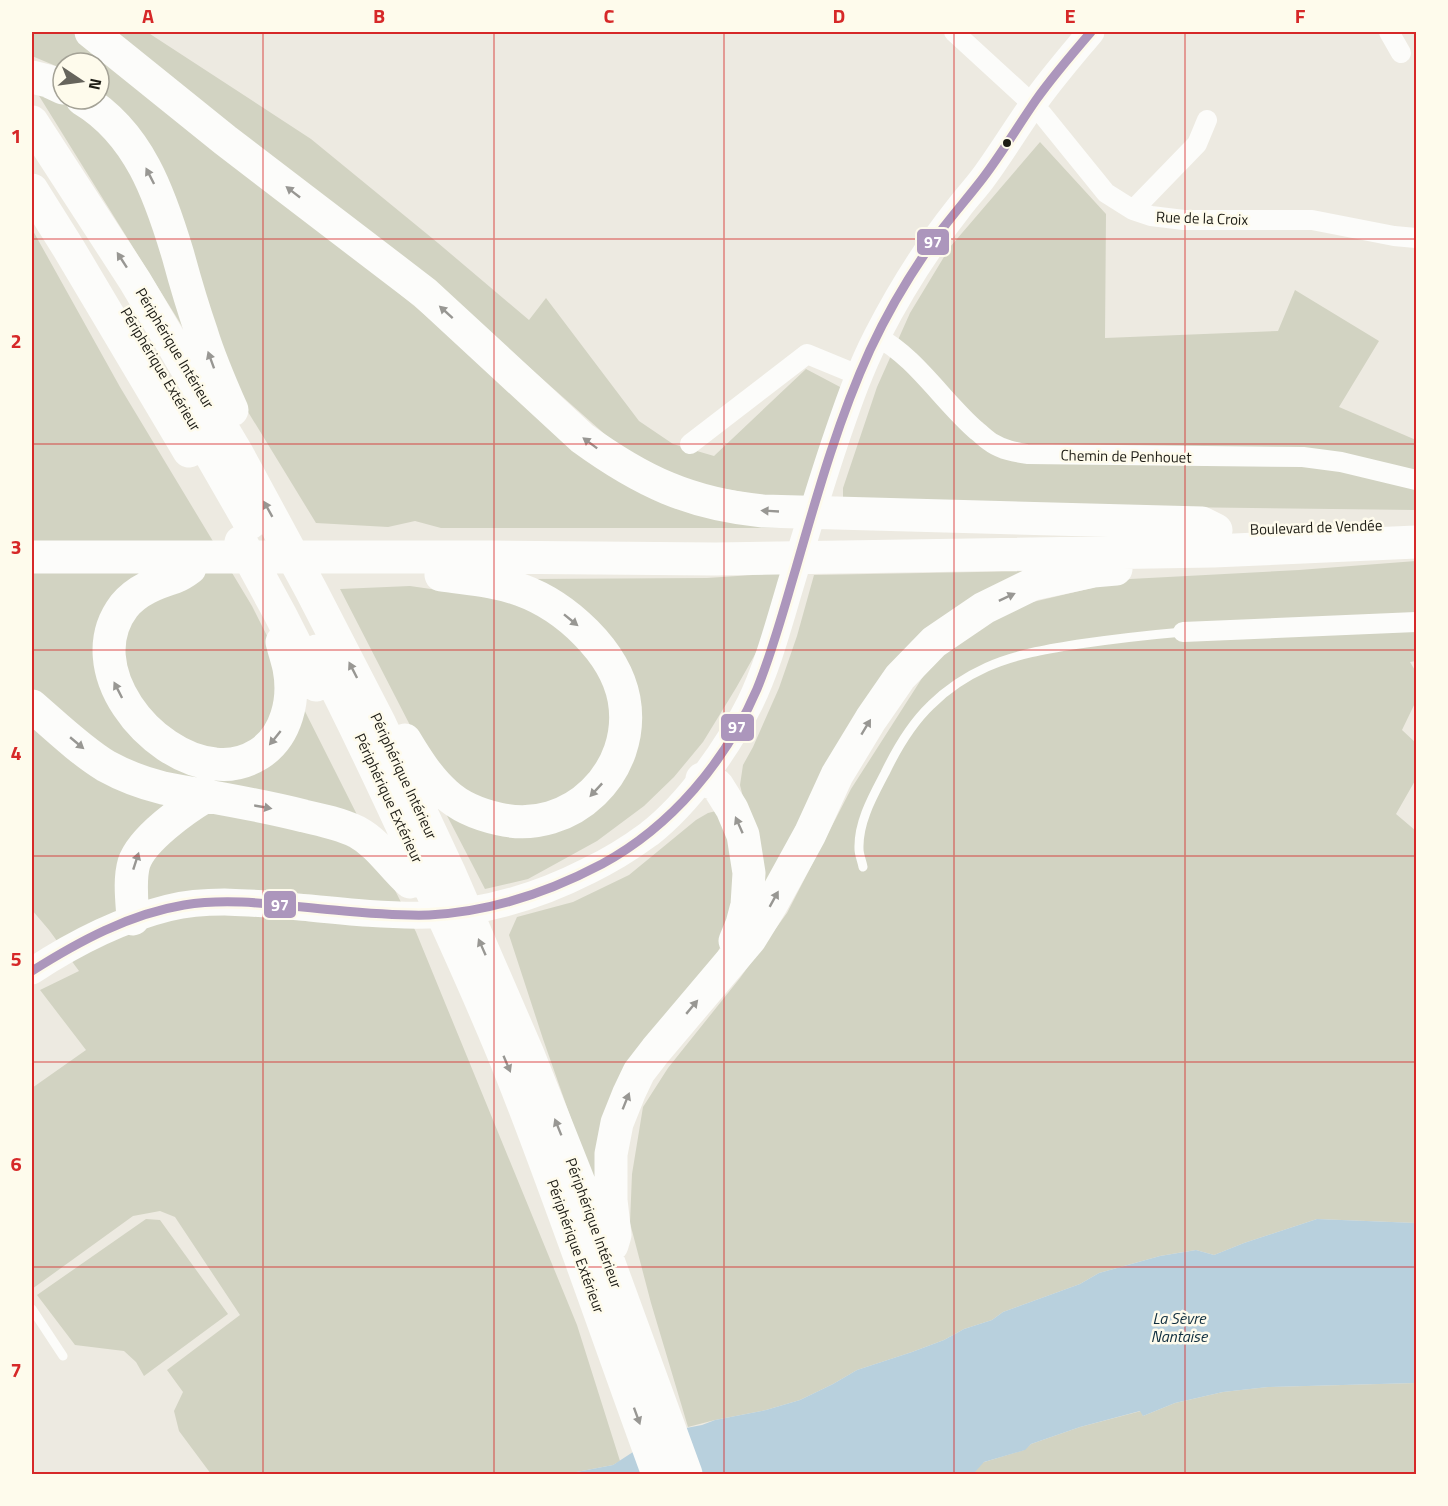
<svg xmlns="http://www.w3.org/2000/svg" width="1448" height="1506" viewBox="0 0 1448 1506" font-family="'Titillium Web',sans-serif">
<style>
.green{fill:#d2d3c2}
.water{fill:#b8d0dd}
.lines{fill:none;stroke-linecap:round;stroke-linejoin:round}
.lane{stroke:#fcfcfa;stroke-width:9}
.street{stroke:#fcfcfa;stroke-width:20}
.secondary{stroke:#fcfcfa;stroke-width:27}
.highway{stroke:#fcfcfa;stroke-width:33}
.bus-1-casing{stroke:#fefbec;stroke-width:14}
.bus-1{stroke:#ac96bc;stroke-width:9}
.oneway{fill:#989793}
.grid{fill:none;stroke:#d62828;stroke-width:1.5;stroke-opacity:0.55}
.bus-dot{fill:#1d1c15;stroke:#fefbec;stroke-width:2}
.labels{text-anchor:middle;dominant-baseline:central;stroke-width:5;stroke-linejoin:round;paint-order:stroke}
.street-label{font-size:15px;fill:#1d1c15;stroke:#fefbec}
.water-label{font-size:16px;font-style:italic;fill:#0e2d3e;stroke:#fefbec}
.line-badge{stroke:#fefbec;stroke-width:2}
.badge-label{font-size:16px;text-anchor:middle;font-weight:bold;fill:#fff}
.neatline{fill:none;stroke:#d62828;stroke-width:2}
.grid-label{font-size:20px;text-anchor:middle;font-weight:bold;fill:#d62828}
</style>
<rect width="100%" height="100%" fill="#edeae1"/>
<!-- green -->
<path class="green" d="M32 32H75L346 249 491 370 530 408 790 528H441L415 521 388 527 316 523 231 384 175 196 141 132 109 98 99 91V63H63V69L32 56Z
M111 32H147L311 139 438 243 529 320 546 298 639 421 673 444 714 456 806 369 842 388 802 503 687 482 617 445 461 307Z
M36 91 76 107 135 167 190 339Z
M1040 142 1106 214 1105 338 1278 331 1295 290 1379 341 1339 407 1416 440V510L843 503V488L877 387 910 313 950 247Z
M32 229 120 387 252 606 416 932 577 1325 620 1461 613 1465 566 1474H211L179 1431 174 1411 183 1392 167 1370 240 1315 175 1217 160 1211 133 1216 32 1289V1088L86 1050 40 990 79 971 49 930 32 910Z
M1416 561V661L1410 662 1416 672V701L1402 730 1416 743V779L1396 814 1416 831V1223L1317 1219 1244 1243 1214 1255 1196 1250 1160 1256 1099 1273 1080 1284 1003 1312 992 1320 964 1329 944 1340 912 1352 857 1370 833 1384 800 1400 766 1410 715 1420 688 1427 651 1303 630 1223 632 1174 643 1107 668 1068 740 978 787 913 851 789 933 661 1012 607 1130 579 1299 570Z
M1028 571 934 628 760 903 754 842 740 785 743 765 753 747 779 688 797 636 814 575Z
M781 573 762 642 736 688 703 742 674 777 644 806 597 841 528 879 485 889 442 806 480 829 606 792 627 676 526 579 707 578Z
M447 585 542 609 598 666 616 718 598 770 549 809 474 801 432 768 340 589 410 586 445 591Z
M716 811 736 858 733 922 596 1190 543 1039 509 935 517 917 573 902 629 875 696 820 708 813Z
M146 1219 160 1220 228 1314 144 1376 136 1362 124 1351 75 1345 37 1295Z
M1416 1383V1474H945L1024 1450 1031 1444 1080 1427 1141 1411 1143 1416 1175 1403 1223 1392 1268 1387Z"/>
<!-- water -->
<path class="water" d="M1317 1219 1416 1223V1383L1268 1387 1223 1392 1175 1403 1143 1416 1140 1411 1080 1427 1031 1444 1025 1450 984 1462 974 1473 945 1474H566L613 1465 653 1439 681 1429 702 1425 715 1420 766 1410 800 1400 833 1384 857 1370 912 1352 944 1340 964 1329 992 1320 1003 1312 1080 1284 1099 1273 1160 1256 1196 1250 1214 1255 1244 1243Z"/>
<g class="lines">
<!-- lane -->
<path class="lane" d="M863 867C862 861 859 855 859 849 858 822 873 796 885 773 897 748 911 724 931 705 946 690 967 676 987 667 1016 654 1048 649 1079 644 1114 639 1148 635 1183 632
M32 1309 63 1356"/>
<!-- street -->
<path class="street" d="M954 32 1027 99 1042 114 1106 193 1133 210 1151 216 1184 220H1312L1394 236 1416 238
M1389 32 1401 53
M1133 210 1197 144 1207 120
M877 337C914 355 945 404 977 431 982 435 987 440 992 443 1003 450 1015 452 1027 454L1303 457 1341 462 1416 480
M690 444 807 354 858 375
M1183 632 1416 622"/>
<!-- secondary -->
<path class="secondary" d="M32 971C73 944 120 920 168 908 214 897 264 904 310 908 349 912 389 916 429 915 485 912 539 896 588 871 609 861 630 848 649 834 689 803 728 747 750 703 767 668 778 627 789 590 804 540 819 489 836 439 848 404 860 369 877 336 900 291 927 248 958 209 966 198 975 189 983 178 1000 155 1015 130 1032 106 1050 80 1071 56 1091 32"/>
<!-- highway -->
<path class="highway" d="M91 32 225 140 425 293 582 438C641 481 690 504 763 511L1202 523 1216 530
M32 77 48 81 63 88
M82 99C139 133 160 195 178 255 185 281 193 308 202 334 210 360 221 385 232 410
M32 122 135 281 238 455 311 590 379 722 450 874 528 1054 586 1200 686 1474
M32 190 69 249 189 451
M189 417 250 523
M241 542 280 614 316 685
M32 557H491L716 559 1213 551 1416 542
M190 568C186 571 180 575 175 577 156 583 137 590 124 606 77 668 150 758 215 764 231 766 246 762 259 754 287 736 295 699 289 668 287 659 284 650 282 642
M317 651C359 732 397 814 434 896 461 955 488 1015 512 1075 564 1207 609 1341 658 1474
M32 706C54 725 81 751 106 766 124 776 143 783 163 788 210 797 258 804 304 816 322 820 340 824 357 832 379 844 392 866 410 882
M405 740C417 760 429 779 446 794 460 807 481 815 499 819 571 836 637 771 624 699 615 651 565 606 521 590 493 580 469 579 441 575
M702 779 717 785 732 809 743 835 749 873 747 905 742 924 735 941
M133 919C132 901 129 880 134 863 142 839 184 809 206 796
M612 1245 615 1235 611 1200V1154L617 1123 629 1093 639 1072 656 1050 750 939 771 905 810 834 837 775 871 719 900 677 934 642 984 608 1033 584 1093 571 1116 569"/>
<defs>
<path id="bus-1" d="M32 971C78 942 129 914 184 905 233 897 284 906 334 910 365 913 397 916 429 915 490 912 549 892 602 864 672 826 726 761 757 689 773 650 784 608 796 568 817 495 838 420 870 350 890 307 915 266 943 228 956 211 970 195 983 178 1002 153 1018 126 1036 100 1053 76 1072 54 1091 32"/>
</defs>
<!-- bus-1 casing -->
<use href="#bus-1" class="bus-1-casing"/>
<!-- bus-1 -->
<use href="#bus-1" class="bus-1"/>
</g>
<!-- one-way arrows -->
<defs><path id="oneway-solid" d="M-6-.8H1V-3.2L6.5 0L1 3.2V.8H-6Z" transform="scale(1.5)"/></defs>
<g class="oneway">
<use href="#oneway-solid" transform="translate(150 176) rotate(-117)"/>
<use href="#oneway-solid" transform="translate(293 192) rotate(-142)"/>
<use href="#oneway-solid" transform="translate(122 260) rotate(-123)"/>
<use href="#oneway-solid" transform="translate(446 312) rotate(-138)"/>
<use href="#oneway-solid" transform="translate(211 360) rotate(-110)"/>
<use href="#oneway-solid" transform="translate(590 443) rotate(-143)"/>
<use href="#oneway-solid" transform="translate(268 509) rotate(-119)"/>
<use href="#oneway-solid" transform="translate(770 511) rotate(-177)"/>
<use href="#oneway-solid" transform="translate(1007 597) rotate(-25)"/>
<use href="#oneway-solid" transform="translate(571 620) rotate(39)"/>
<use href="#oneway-solid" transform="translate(353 670) rotate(-117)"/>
<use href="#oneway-solid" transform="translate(118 690) rotate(-117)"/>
<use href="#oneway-solid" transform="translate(866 727) rotate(-59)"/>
<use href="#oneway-solid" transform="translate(275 738) rotate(129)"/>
<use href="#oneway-solid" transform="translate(77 743) rotate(40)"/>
<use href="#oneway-solid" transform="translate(596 790) rotate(133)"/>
<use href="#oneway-solid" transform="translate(263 807) rotate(10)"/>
<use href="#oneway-solid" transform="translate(739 825) rotate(-114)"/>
<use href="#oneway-solid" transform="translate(136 861) rotate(-72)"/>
<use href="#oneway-solid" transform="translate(774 899) rotate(-61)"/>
<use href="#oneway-solid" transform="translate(482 947) rotate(-114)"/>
<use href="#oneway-solid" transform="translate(692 1007) rotate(-50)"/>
<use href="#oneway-solid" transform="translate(507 1064) rotate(67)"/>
<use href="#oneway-solid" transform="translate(626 1101) rotate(-68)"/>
<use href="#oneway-solid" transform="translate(558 1127) rotate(-112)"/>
<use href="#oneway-solid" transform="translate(637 1416) rotate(70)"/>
</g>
<!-- grid -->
<path class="grid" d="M263 32V1474M494 32V1474M724 32V1474M954 32V1474M1185 32V1474M32 239H1416M32 444H1416M32 650H1416M32 856H1416M32 1062H1416M32 1267H1416"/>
<!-- markers -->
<circle class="bus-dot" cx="1007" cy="143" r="5"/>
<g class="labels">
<!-- street labels -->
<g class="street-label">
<text transform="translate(1202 218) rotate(2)">Rue de la Croix</text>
<text transform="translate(175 348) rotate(59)">Périphérique Intérieur</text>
<text transform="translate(161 369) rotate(59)">Périphérique Extérieur</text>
<text transform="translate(1126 456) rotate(1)">Chemin de Penhouet</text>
<text transform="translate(1316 527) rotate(-2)">Boulevard de Vendée</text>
<text transform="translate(404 776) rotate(65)">Périphérique Intérieur</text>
<text transform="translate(389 798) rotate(65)">Périphérique Extérieur</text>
<text transform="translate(594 1223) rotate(70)">Périphérique Intérieur</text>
<text transform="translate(576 1246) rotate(70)">Périphérique Extérieur</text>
</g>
<!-- water labels -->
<g class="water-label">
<text x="1179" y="1318">La Sèvre<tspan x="1179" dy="18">Nantaise</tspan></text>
</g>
</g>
<g class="line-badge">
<rect x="916" y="228" width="34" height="28" rx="6" fill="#ac96bc"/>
<rect x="720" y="713" width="35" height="29" rx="6" fill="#ac96bc"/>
<rect x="263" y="890" width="34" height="29" rx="6" fill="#ac96bc"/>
</g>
<g class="badge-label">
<text x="933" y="248">97</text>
<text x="737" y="733">97</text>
<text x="280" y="911">97</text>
</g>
<!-- border -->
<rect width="1448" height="1506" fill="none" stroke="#fefbec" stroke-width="66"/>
<!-- north arrow -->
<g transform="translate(81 81) rotate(103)"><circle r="28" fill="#fefbec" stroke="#a4a296" stroke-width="1.5"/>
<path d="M0-4.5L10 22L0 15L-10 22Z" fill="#66645c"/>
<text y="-9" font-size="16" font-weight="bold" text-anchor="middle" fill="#1d1c15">N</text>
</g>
<rect x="33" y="33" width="1382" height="1440" class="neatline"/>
<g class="grid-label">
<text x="148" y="23">A</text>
<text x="379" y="23">B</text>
<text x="609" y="23">C</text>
<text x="839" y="23">D</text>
<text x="1070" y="23">E</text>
<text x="1300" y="23">F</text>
<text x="16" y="143">1</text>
<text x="16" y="348">2</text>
<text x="16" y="554">3</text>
<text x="16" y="760">4</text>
<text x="16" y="966">5</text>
<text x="16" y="1171">6</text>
<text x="16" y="1377">7</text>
</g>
</svg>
